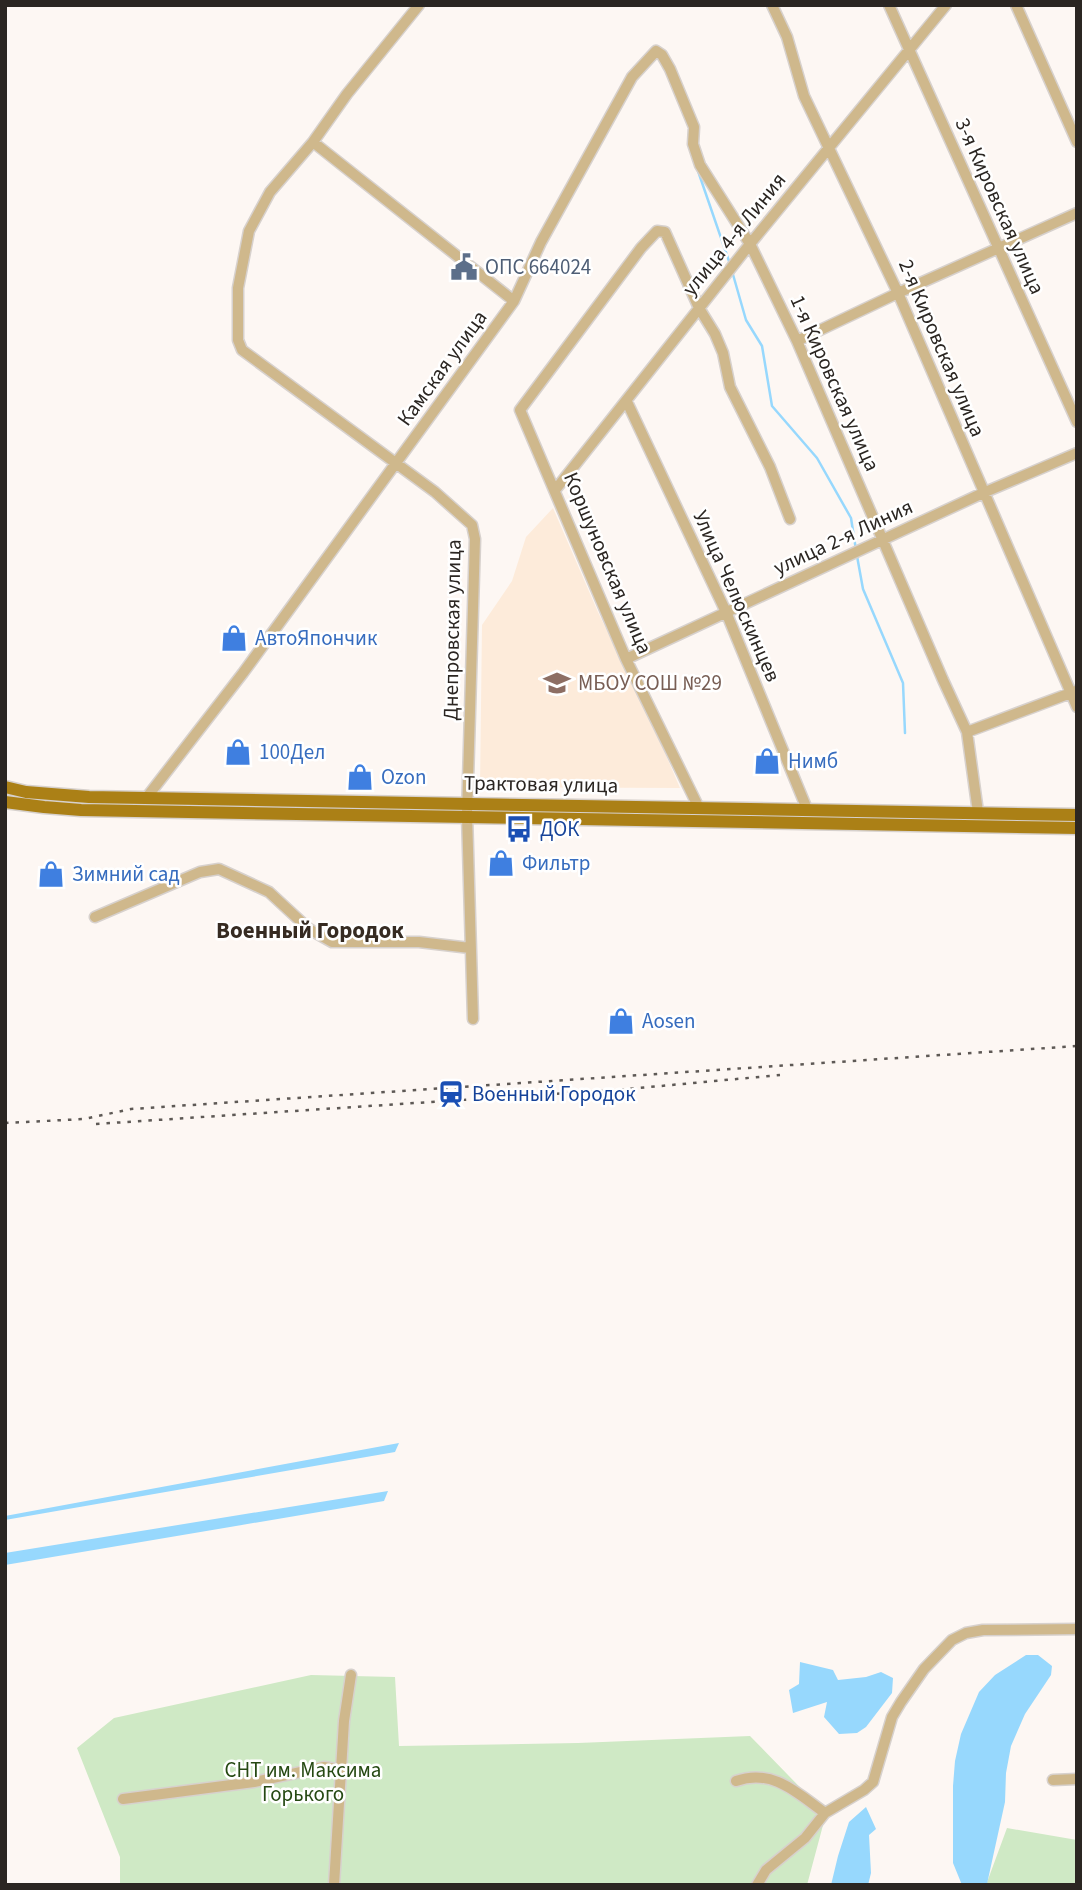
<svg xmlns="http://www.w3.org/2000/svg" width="1082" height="1890" viewBox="0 0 1082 1890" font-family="'Source Sans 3',sans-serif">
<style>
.education{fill:#fdebda}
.green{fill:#cfe9c5}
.water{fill:#97d8fd}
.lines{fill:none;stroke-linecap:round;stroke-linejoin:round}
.stream{stroke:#97d8fd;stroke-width:2.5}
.minor-casing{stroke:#d7d1cd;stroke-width:13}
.major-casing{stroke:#d7d1cd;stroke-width:15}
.minor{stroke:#cfb88c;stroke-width:10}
.major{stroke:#ab8016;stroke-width:12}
.rail{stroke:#5e5955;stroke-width:2.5;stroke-dasharray:3.5 7;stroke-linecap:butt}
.labels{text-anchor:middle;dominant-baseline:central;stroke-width:5;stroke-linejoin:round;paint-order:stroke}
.street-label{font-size:21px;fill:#2b2622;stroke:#fff}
.service-label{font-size:21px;fill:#4e5e75;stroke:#fff;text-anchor:start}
.shop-label{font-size:21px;fill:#366cbe;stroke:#fff;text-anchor:start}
.education-label{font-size:21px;fill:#785e54;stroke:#fff;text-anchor:start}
.transit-label{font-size:21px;fill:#164399;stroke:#fff;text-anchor:start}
.park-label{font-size:21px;fill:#264913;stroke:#fff}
.neighbourhood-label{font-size:23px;font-weight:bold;fill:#362b22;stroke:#fff}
</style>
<rect width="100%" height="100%" fill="#fdf7f3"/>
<!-- education -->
<path class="education" d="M553 508 598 612 660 741 680 788 480 787 482 625 512 581 526 537Z"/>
<!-- green -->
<path class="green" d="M311 1675 395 1677 399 1746 578 1743 750 1736 826 1814 807 1885H120V1857L77 1748 114 1718Z
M1007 1828 1077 1840V1885H986Z"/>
<!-- water -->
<path class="water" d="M399 1443 395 1452 5 1520V1516Z
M388 1491 384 1501 5 1565V1553Z
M1026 1655H1038L1052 1666 1051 1675 1025 1714 1011 1746 1006 1773 1005 1802 987 1884 962 1885 953 1863V1786L955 1761 961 1734 979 1692 995 1675Z
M800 1662 833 1670 838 1680 866 1677 881 1672 893 1678 892 1693 866 1727 857 1733 839 1734 824 1717 827 1702 793 1713 789 1690 799 1684Z
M866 1807 876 1829 869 1835 871 1873 868 1885H831L838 1856 849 1822Z"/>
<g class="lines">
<!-- stream -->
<path class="stream" d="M698 171 730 264
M732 271 746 320 762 346 772 406 817 458 851 518 856 550
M857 556 863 589 903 683 905 733"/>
<defs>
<path id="minor" d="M419 5 347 94 313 142 270 192 249 231 238 288V340L242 350 435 492 472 525 475 539 467 815 473 1019
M772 5 787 37 804 96 898 293 1077 707
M889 5 1077 422
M1016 5 1077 142
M313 142 514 301
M797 341 898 293 1077 213
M627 402 726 612 807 809
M556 489 750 244 946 5
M626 659 983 493 1077 453
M147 797 243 673 514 301 541 242 632 77 656 51 662 55 670 69 694 127 693 144 700 165 750 244 797 341 943 680 967 732
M698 806 626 659 520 410 641 248 657 231 665 232 699 308 715 334 723 353 730 387 770 467 790 519
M978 812 967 732 1076 691
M95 917 200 872 219 869 269 892 309 929 332 942H419L470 948
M1053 1780 1077 1779
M736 1781C773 1768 797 1793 825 1813
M123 1799 254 1782 324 1767 341 1770
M334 1885 344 1721 351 1675
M757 1885 766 1870 805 1838 825 1813 864 1790 873 1782 892 1717 901 1702 924 1669 952 1640 966 1633 983 1630 1077 1629"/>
<path id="major" d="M5 787 26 792 89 797 1077 815
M5 802 44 807 81 810 1077 828"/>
</defs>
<!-- minor casing -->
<use href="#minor" class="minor-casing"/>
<!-- major casing -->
<use href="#major" class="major-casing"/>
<!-- minor -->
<use href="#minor" class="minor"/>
<!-- major -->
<use href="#major" class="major"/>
<!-- rail -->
<path class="rail" d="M5 1123 84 1119 131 1109 1077 1046
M96 1124 628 1089 780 1075"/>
</g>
<!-- icons -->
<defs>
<symbol id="civic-bare" viewBox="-9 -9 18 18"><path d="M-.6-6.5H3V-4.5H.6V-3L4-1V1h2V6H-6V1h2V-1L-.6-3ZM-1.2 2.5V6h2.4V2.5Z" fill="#5c6f8a" stroke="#fff" stroke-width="2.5" paint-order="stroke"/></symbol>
<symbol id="shop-bare" viewBox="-9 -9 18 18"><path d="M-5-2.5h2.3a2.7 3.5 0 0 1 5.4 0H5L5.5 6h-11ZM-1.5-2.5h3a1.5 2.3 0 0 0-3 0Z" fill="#3f7fe0" stroke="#fff" stroke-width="2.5" paint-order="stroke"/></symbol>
<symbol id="school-bare" viewBox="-9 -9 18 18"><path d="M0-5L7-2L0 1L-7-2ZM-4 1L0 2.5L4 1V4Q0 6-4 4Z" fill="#8d6e63" stroke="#fff" stroke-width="2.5" paint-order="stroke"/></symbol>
<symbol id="bus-bare" viewBox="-9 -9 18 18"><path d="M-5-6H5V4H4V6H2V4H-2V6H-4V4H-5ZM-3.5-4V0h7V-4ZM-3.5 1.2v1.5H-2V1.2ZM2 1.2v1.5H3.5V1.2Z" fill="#1a4fb4" stroke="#fff" stroke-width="2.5" paint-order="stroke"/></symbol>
<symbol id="station-bare" viewBox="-9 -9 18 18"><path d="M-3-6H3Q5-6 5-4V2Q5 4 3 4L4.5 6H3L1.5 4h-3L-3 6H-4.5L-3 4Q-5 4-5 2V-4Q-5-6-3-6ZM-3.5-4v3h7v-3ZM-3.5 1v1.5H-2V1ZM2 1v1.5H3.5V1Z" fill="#1a4fb4" stroke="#fff" stroke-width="2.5" paint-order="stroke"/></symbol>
</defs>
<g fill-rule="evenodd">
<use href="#civic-bare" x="445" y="248" width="38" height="38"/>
<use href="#shop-bare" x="215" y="619" width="38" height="38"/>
<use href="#school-bare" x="538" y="664" width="38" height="38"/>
<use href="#shop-bare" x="219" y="733" width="38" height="38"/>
<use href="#shop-bare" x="748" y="742" width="38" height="38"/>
<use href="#shop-bare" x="341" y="758" width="38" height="38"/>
<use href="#bus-bare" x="500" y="810" width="38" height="38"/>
<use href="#shop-bare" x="482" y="844" width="38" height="38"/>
<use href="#shop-bare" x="32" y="855" width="38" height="38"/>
<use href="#shop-bare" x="602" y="1002" width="38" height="38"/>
<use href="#station-bare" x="432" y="1075" width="38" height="38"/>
</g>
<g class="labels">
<!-- street labels -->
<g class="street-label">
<text transform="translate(1000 206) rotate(66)">3-я Кировская улица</text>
<text transform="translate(734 234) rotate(-51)">улица 4-я Линия</text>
<text transform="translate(942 348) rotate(67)">2-я Кировская улица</text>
<text transform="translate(442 368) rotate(-54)">Камская улица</text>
<text transform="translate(835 383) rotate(66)">1-я Кировская улица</text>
<text transform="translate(843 537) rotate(-25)">улица 2-я Линия</text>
<text transform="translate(608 563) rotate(67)">Коршуновская улица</text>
<text transform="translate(737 596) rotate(66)">Улица Челюскинцев</text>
<text transform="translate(452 630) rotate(-89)">Днепровская улица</text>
<text transform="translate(541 784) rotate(1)">Трактовая улица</text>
</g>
<!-- service labels -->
<g class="service-label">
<text x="485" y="267">ОПС 664024</text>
</g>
<!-- shop labels -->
<g class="shop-label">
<text x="255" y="638">АвтоЯпончик</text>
<text x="259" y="752">100Дел</text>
<text x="788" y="761">Нимб</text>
<text x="381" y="777">Ozon</text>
<text x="522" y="863">Фильтр</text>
<text x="72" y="874">Зимний сад</text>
<text x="642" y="1021">Aosen</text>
</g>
<!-- education labels -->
<g class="education-label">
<text x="578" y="683">МБОУ СОШ №29</text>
</g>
<!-- transit labels -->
<g class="transit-label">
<text x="540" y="829">ДОК</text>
<text x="472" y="1094">Военный Городок</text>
</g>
<!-- park labels -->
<g class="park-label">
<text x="303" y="1770">СНТ им. Максима<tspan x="303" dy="24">Горького</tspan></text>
</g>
<!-- neighbourhood labels -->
<g class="neighbourhood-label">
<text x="310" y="930">Военный Городок</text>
</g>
</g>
<!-- border -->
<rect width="1082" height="1890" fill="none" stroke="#2b2622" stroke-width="14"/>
</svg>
